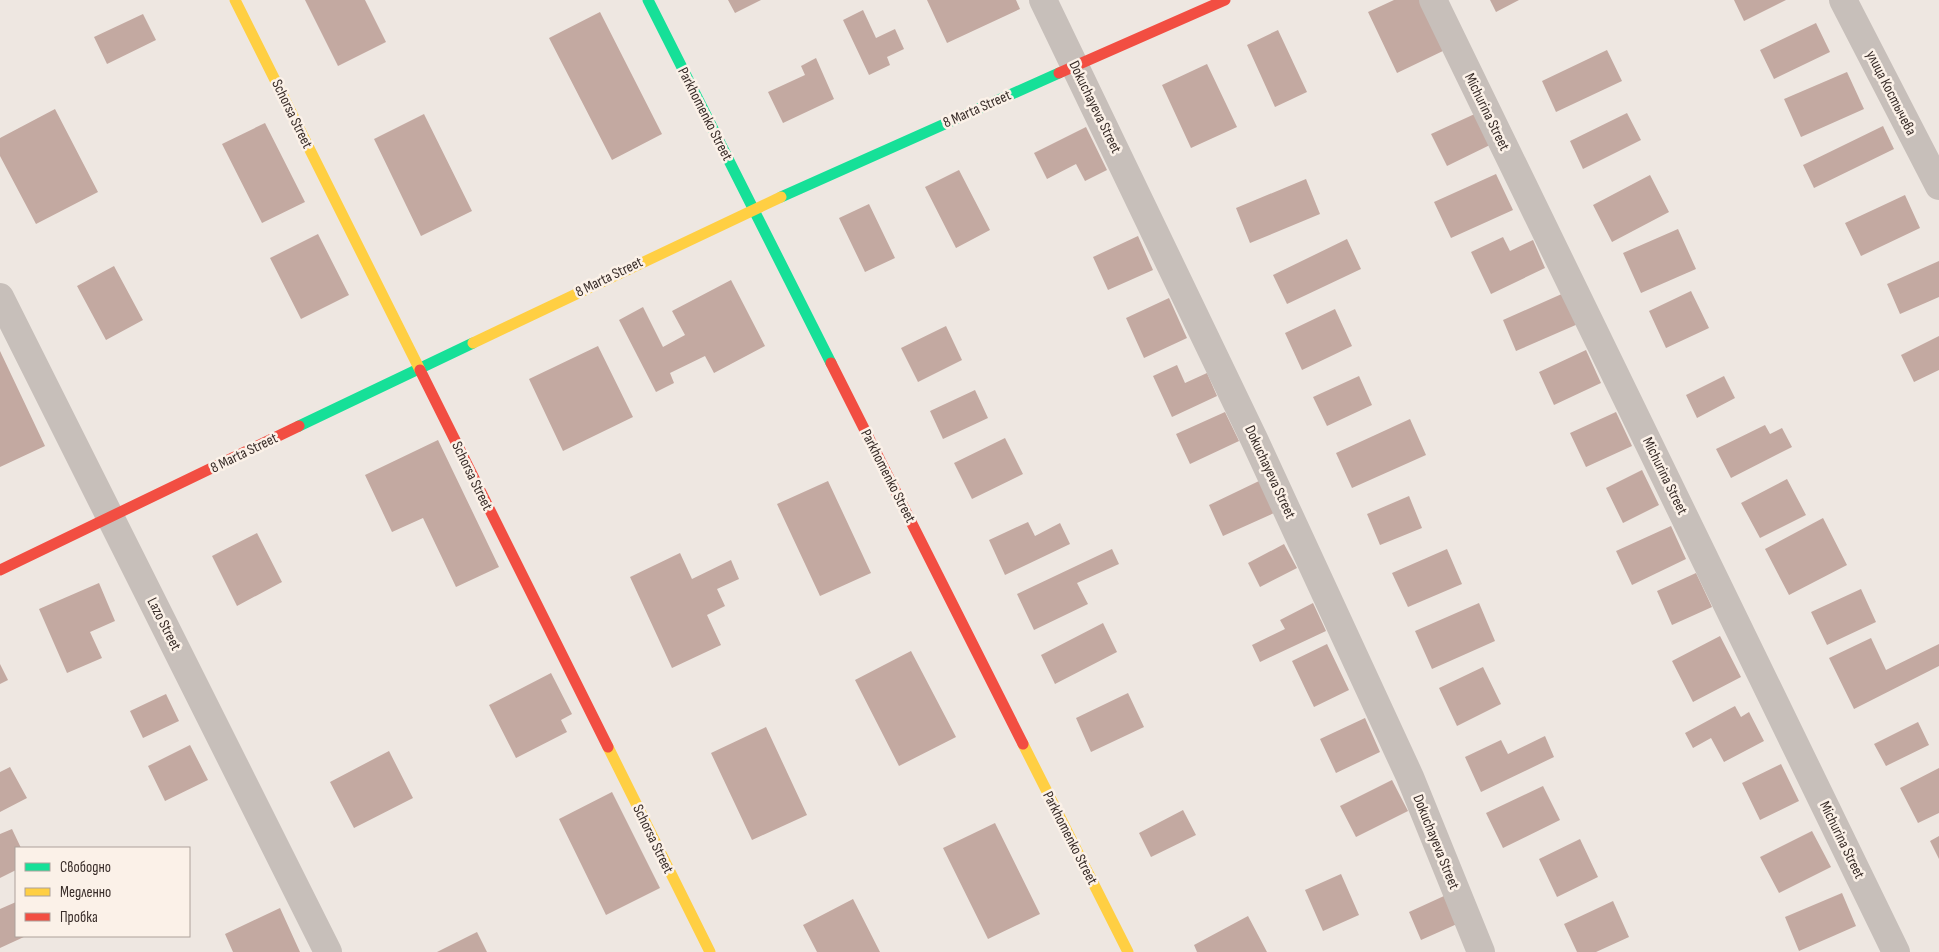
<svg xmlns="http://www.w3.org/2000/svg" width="1939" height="952" viewBox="0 0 1939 952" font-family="'Sofia Sans Condensed',sans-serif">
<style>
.building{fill:#c3a9a1}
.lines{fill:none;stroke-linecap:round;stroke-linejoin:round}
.street{stroke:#c7bfba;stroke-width:28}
.fast{stroke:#16e098;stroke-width:11}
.slow{stroke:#ffcf43;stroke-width:11}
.jam{stroke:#f24e42;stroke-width:11}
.labels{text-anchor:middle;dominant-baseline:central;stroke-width:5;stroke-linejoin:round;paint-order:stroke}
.street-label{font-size:15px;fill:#382c28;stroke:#fbf1e8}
</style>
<rect width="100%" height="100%" fill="#eee7e1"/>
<!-- building -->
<path class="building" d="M305 0H365L386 42 338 66Z
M728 0H761L735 13Z
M927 0H1016L1020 9 947 43Z
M1394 0H1421L1445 50 1397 73 1368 12Z
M1490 0H1519L1496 12Z
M1734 0H1786L1744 21Z
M863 10 876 38 895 29 904 49 887 57 890 65 869 75 843 20Z
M600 12 662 134 612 160 549 38Z
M143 14 156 40 107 64 94 37Z
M1816 23 1830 52 1774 79 1760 50Z
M1278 30 1307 92 1275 107 1247 45Z
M1607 50 1622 81 1556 112 1542 81Z
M816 58 834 99 783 123 768 92 805 75 801 66Z
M1207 64 1237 127 1191 148 1162 85Z
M1847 72 1864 109 1801 137 1784 99Z
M55 109 98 192 36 224 0 156V138Z
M1479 112 1494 143 1447 166 1431 134Z
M1627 113 1641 140 1583 169 1570 141Z
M424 114 472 211 421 236 374 139Z
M265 123 305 202 262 223 222 144Z
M1883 126 1894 149 1814 188 1803 165Z
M1086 127 1107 170 1085 181 1076 164 1047 179 1034 153Z
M959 170 990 230 956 248 925 187Z
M1496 174 1513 210 1451 238 1434 202Z
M1650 175 1669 212 1612 242 1593 205Z
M1306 179 1320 214 1250 243 1236 208Z
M1905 195 1920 228 1861 256 1845 223Z
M869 204 895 258 865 272 839 218Z
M1678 229 1696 269 1641 293 1623 253Z
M318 234 349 295 301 319 270 258Z
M1138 236 1153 270 1108 290 1093 257Z
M1503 237 1510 251 1533 240 1545 268 1491 294 1471 252Z
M1347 239 1361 269 1287 304 1273 275Z
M1939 261V297L1900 314 1887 284Z
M114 266 143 320 106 340 77 286Z
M731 280 765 346 714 373 705 356 670 373 674 383 656 392 619 320 643 307 663 347 685 335 672 311Z
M1691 291 1709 328 1666 348 1649 311Z
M1564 293 1578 324 1516 351 1503 320Z
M1169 298 1187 338 1144 358 1126 318Z
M1335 309 1352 346 1302 370 1285 333Z
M946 326 962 360 918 382 901 348Z
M1939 336V370L1914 382 1901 355Z
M598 346 633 417 563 451 529 379Z
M1586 350 1601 383 1554 405 1539 372Z
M0 351 45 446 0 467Z
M1177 365 1185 383 1207 373 1217 396 1172 417 1153 376Z
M1359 376 1372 405 1327 426 1313 397Z
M1724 376 1735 398 1697 418 1686 395Z
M975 390 988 418 943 439 930 411Z
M1225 412 1239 441 1190 464 1176 434Z
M1616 412 1632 446 1586 467 1570 433Z
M1410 419 1426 455 1352 488 1336 453Z
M1765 425 1770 434 1782 428 1792 447 1731 478 1716 449Z
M1005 438 1023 474 972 499 954 463Z
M438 440 499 567 456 587 423 518 392 532 365 475Z
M1642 470 1659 505 1623 523 1606 488Z
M1787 479 1806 515 1760 538 1741 503Z
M828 481 871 573 820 596 777 504Z
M1259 481 1274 513 1223 536 1209 505Z
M1409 496 1422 528 1380 545 1367 514Z
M1823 518 1847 565 1789 595 1765 549Z
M1028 522 1035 536 1060 523 1070 544 1005 575 989 540Z
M1671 526 1686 559 1632 585 1616 551Z
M257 533 282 582 237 606 212 556Z
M1284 544 1297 568 1260 587 1248 563Z
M1112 549 1119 564 1077 583 1088 604 1034 630 1017 594Z
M1447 549 1462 584 1408 607 1392 573Z
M680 553 692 579 731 560 739 579 717 589 725 606 707 615 721 645 672 668 630 577Z
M1696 573 1712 607 1672 625 1657 591Z
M99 583 115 621 90 632 102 658 67 673 39 609Z
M1861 589 1876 622 1827 645 1811 612Z
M1313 603 1326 631 1260 662 1252 645 1285 629 1280 620Z
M1479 603 1495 641 1432 669 1415 631Z
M1103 623 1117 652 1055 684 1041 655Z
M1720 636 1741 677 1693 702 1672 661Z
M1871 638 1886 670 1939 644V666L1854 709 1829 658Z
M1327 644 1349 690 1314 707 1292 661Z
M911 651 956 737 899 766 855 680Z
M0 664 8 680 0 684Z
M1483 667 1501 704 1457 726 1439 688Z
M551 673 572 714 561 720 567 732 516 758 489 705Z
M1128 693 1144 727 1091 752 1076 718Z
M166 694 179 721 143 738 130 711Z
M1735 706 1741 717 1749 712 1764 741 1724 762 1711 738 1693 748 1685 733Z
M1365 718 1380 752 1336 773 1320 739Z
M1918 722 1929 745 1886 766 1874 744Z
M766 727 807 815 752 840 711 753Z
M1545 736 1554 757 1481 792 1465 757 1501 740 1508 754Z
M190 745 208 780 165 801 148 766Z
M389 751 413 798 354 828 330 782Z
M1781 764 1799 801 1760 820 1742 783Z
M10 767 27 798 0 812V772Z
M1939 768V813L1918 823 1900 788Z
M1392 780 1408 811 1356 837 1340 806Z
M1543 786 1560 820 1503 848 1486 813Z
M612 792 660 888 606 915 559 819Z
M1183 810 1196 835 1151 857 1139 833Z
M995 823 1040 914 988 939 943 848Z
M12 829 21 848H16V870L0 878V834Z
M1812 831 1831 867 1779 893 1760 857Z
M1939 836V859L1930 841Z
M1580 839 1598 877 1557 897 1539 859Z
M1341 874 1359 915 1323 931 1305 890Z
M1842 893 1856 926 1799 951 1785 917Z
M1444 896 1457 924 1421 940 1409 912Z
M853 899 880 952H817L803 925Z
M1613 901 1629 937 1596 952H1577L1564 924Z
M16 902V936H26L0 948V909Z
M280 908 300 952H233L225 934Z
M1248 916 1267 952H1197L1194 945Z
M477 932 487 952H437Z"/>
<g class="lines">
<!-- street -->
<path class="street" d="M1043 0 1254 439 1410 777 1481 952
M1433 0 1896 952
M1843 0 1939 186
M0 297 328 952"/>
<!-- fast -->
<path class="fast" d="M648 0 831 363
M781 197 1059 73
M299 426 473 343"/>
<!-- slow -->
<path class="slow" d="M235 0 420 370
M473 343 781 197
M1023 744 1128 952
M608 747 710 952"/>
<!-- jam -->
<path class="jam" d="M1059 73 1225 0
M831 363 1023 744
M420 370 608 747
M0 570 299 426"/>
</g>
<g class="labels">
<!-- street labels -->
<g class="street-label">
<text transform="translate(1891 93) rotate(63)">улица Костычева</text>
<text transform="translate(1095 107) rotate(64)">Dokuchayeva Street</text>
<text transform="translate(977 109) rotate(-24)">8 Marta Street</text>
<text transform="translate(1487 112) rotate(64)">Michurina Street</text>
<text transform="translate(292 114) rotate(64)">Schorsa Street</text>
<text transform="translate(705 114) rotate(63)">Parkhomenko Street</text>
<text transform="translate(609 277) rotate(-26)">8 Marta Street</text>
<text transform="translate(244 453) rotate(-26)">8 Marta Street</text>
<text transform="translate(1270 472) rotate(65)">Dokuchayeva Street</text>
<text transform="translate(472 476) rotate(64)">Schorsa Street</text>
<text transform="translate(888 476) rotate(63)">Parkhomenko Street</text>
<text transform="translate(1665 476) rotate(64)">Michurina Street</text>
<text transform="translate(164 624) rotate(63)">Lazo Street</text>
<text transform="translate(1070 838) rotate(63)">Parkhomenko Street</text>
<text transform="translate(653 839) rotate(64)">Schorsa Street</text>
<text transform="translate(1842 840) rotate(64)">Michurina Street</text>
<text transform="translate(1436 842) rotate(68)">Dokuchayeva Street</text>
</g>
</g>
<!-- legend -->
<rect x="15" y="847" width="175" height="90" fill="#fbf1e8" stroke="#ada29b"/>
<rect x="25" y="863" width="25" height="8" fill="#16e098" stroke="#ada29b"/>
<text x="60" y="872" font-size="15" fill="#382c28">Свободно</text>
<rect x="25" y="888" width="25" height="8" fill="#ffcf43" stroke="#ada29b"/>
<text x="60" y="897" font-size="15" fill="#382c28">Медленно</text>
<rect x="25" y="913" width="25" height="8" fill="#f24e42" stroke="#ada29b"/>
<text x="60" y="922" font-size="15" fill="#382c28">Пробка</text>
</svg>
